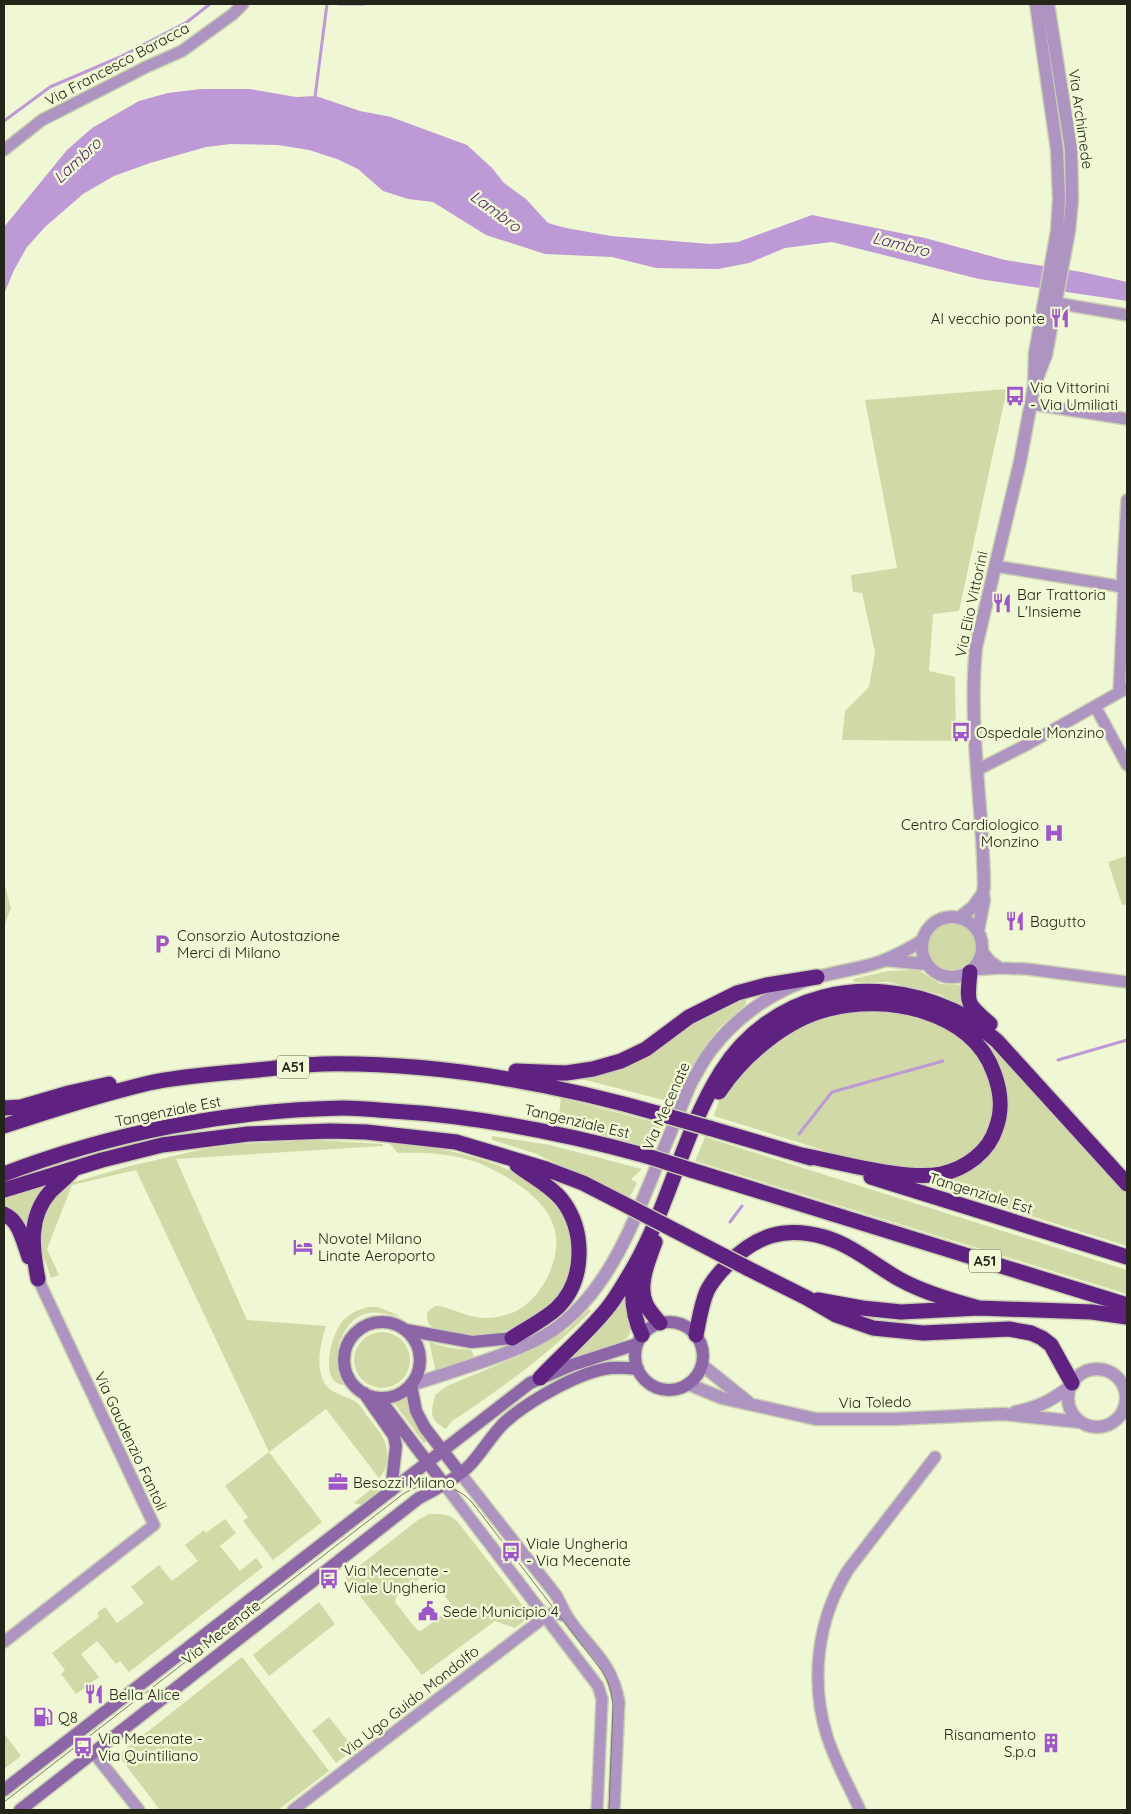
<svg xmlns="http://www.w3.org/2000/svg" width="1131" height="1814" viewBox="0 0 1131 1814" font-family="Quicksand,sans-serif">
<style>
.green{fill:#d1d9a7;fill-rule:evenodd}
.water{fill:#bd99d6}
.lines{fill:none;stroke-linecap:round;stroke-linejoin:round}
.stream{stroke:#bd99d6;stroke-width:3}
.minor-casing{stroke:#cbd1b2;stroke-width:14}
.tertiary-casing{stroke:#cbd1b2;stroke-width:15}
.secondary-casing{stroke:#cbd1b2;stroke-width:15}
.motorway-casing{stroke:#cbd1b2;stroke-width:18}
.minor{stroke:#ae94c0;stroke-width:11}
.tertiary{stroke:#ae94c0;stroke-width:12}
.secondary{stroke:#8c66a6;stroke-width:12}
.motorway{stroke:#5f2280;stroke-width:15}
.tram{stroke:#777b65;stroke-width:1}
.motorway-bridge-casing{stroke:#cbd1b2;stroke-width:18;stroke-linecap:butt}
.motorway-bridge{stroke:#5f2280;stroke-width:15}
.labels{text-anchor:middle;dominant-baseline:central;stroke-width:5;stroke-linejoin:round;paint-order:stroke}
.shield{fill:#f0f7d4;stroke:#606450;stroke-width:1}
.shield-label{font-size:14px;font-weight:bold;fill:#232518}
.street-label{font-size:15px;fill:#232518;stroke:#f0f7d4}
.poi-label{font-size:15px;fill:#232518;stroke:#f0f7d4;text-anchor:start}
.water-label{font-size:16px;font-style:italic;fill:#51236b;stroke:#f0f7d4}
</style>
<rect width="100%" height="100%" fill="#f0f7d4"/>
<!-- green -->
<path class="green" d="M1007 389 959 611 933 614 929 671 955 677 956 741 842 740 845 711 869 687 875 652 862 593 853 592 851 575 897 568 865 400Z
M1127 856V904L1122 905 1108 862Z
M4 882 11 908 4 926Z
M928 948a24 24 0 1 1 48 0a24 24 0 1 1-48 0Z
M915 968 940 984 963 985 970 1012 939 994 888 982H854L853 979 888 971 914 970Z
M746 996V1004L718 1029 691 1068 674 1097 667 1101 582 1079 619 1067 704 1015Z
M853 996 894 997 915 1002 948 1015 977 1032 992 1044 1127 1194V1246L919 1181 920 1179C933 1178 949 1178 961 1172 1013 1145 1019 1078 977 1038 937 1000 866 993 816 1009 794 1016 770 1030 753 1045 740 1058 729 1074 717 1089 749 1033 790 1006 853 996Z
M877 1009 921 1016 946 1026 977 1049 990 1074 995 1110 986 1140 967 1157 939 1169 871 1165 714 1116 719 1101 739 1072 776 1038 834 1013Z
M561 1098 661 1124 651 1148 558 1123Z
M492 1136 550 1145 642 1169 631 1179 637 1183 630 1197 534 1153 492 1140Z
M705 1137 1127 1270V1294L695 1161Z
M316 1140 383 1144V1146L176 1159 247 1320 326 1326C321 1344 315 1364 324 1382 330 1394 345 1395 356 1402 361 1405 364 1412 368 1417 380 1433 389 1440 387 1461 386 1468 384 1473 379 1478L326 1409 269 1452 322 1522 273 1560 243 1521 248 1517 225 1486 269 1452 136 1170 72 1185 47 1249 59 1275 51 1278 38 1240 45 1209 65 1186 71 1183 130 1166 204 1149 238 1144Z
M391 1141C444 1149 501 1157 544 1192 580 1221 583 1286 543 1314 528 1324 511 1330 494 1333 479 1336 443 1336 431 1326 427 1323 427 1317 427 1312L435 1306C445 1306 455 1311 464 1314 478 1319 492 1319 505 1315 524 1311 538 1295 547 1278 570 1232 548 1202 508 1178 494 1170 482 1163 466 1159 445 1153 420 1152 398 1153L390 1144Z
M48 1185 27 1230 4 1208V1199Z
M627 1291 633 1326 628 1337 618 1344 558 1367Z
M368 1307H378L400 1316C389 1315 377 1310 365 1314 345 1320 333 1349 338 1368 340 1375 344 1380 347 1385 318 1387 330 1338 341 1323 348 1314 357 1310 368 1307Z
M589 1309 591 1311C549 1354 502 1388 452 1421L446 1429C429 1420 430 1411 436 1394L447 1386 531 1351 567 1330Z
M354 1360a28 28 0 1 1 56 0a28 28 0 1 1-56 0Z
M429 1342 450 1348 471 1350 474 1356 472 1358 436 1372Z
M408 1396 415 1421 427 1441 424 1443 394 1403 396 1400Z
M375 1486 379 1491 362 1505 354 1503Z
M429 1514C440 1514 448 1513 457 1521L531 1616 515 1628 495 1621 422 1675 345 1577 418 1520ZM424 1575 429 1576 451 1604 450 1609 421 1631 417 1630 395 1602 396 1597Z
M225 1519 236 1533 220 1546 240 1571 256 1558 263 1567 129 1672 120 1661 116 1664 97 1641 81 1654 99 1677 76 1694 61 1674 65 1670 52 1653 99 1617 97 1613 105 1607 117 1623 144 1603 131 1587 159 1565 172 1581 198 1561 185 1545 204 1530 206 1533Z
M319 1602 335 1624 269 1676 253 1655Z
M242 1657 329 1771 278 1810H160L118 1755Z
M329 1717 354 1749 336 1763 312 1731Z
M4 1733 21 1756 4 1769Z"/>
<!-- water -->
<path class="water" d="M201 89H250L296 97 316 96 360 111 391 117 467 145 492 168 504 183 526 199 548 223 566 228 611 236 710 244 738 242 812 215 925 238 1005 260 1082 272 1127 282V301L979 279 832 242 785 248 749 263 718 269 656 268 612 257 545 254 486 235 433 202 408 199 383 191 358 169 337 159 309 150 278 145 231 144 206 147 150 163 114 176 83 194 45 227 27 247 14 270 4 294V227L67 150 92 128 139 101 168 93Z
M379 1251 396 1253 395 1262 378 1260Z"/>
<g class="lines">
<!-- stream -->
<path class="stream" d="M339 4H364
M315 97 327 4
M4 121 50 87 120 57 187 22 210 4
M1058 1060 1127 1040
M799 1134 832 1092 943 1061
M730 1222 742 1206"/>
<defs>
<path id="minor" d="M4 150 42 120 146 67 182 51 233 14 243 4
M1056 303 1127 315
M1031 404 1127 419
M995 566 1112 585 1127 589
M1122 587 1127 500
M1119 692 1124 588
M1095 706 1127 765
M977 770 1028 744 1127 688
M982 951 990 961 1000 968
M972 970 1000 968 1027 969 1127 982
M460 1473 556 1595C560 1602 563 1609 567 1616 588 1649 611 1658 619 1702L614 1810
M444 1484 598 1686 602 1699 597 1810
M4 1642 154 1525 38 1279
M93 1752 139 1810
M293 1810 546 1616 553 1613 567 1616
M860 1810C849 1786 835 1762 827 1736 810 1681 817 1620 848 1570L935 1457"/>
<path id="tertiary" d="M1037 378 1046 355 1069 231 1072 200 1071 149 1048 4
M922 947a30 30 0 1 1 60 0a30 30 0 1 1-60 0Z
M959 918 973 907 983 893
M978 931 984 900 983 893 984 885C983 805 968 726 976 647L1020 462 1034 386 1035 353 1057 231 1059 199 1057 150 1036 4
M885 960 926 964
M702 1365 748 1402
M1068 1398a29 29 0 1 1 58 0a29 29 0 1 1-58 0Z
M688 1384 722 1398 816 1419H894L1003 1414 1080 1422
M411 1385C436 1377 461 1369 487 1360 509 1352 532 1344 552 1331 604 1295 628 1236 651 1180 664 1148 677 1117 690 1085 697 1073 703 1060 712 1049 738 1015 777 988 818 977 839 971 866 968 885 960 897 955 912 947 923 940
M1015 1412C1040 1407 1050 1401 1071 1386"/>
<path id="secondary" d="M635 1356a34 34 0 1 1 68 0a34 34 0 1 1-68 0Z
M344 1360a38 38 0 1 1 76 0a38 38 0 1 1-76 0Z
M406 1330 472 1342 512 1338
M411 1385 416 1411 425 1428 460 1473
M364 1393 394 1436 396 1446 391 1491
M379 1398 444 1484
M4 1790 530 1383 572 1365 637 1344
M20 1810 419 1498C436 1489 456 1479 470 1465 482 1452 491 1436 504 1423 527 1402 580 1371 611 1368 620 1367 629 1368 638 1369"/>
<path id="motorway" d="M970 972C967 1003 965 1003 990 1024
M516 1071 566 1073 593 1069 621 1061 646 1049 689 1017 737 993 767 985 817 977
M719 1092C743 1056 786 1019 829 1009 886 994 972 1010 994 1073 1001 1092 1003 1109 996 1128 989 1152 965 1169 941 1174 906 1181 839 1162 802 1155
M4 1108 21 1107 69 1093 109 1084
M4 1126C52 1110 99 1095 149 1083 181 1076 214 1074 246 1071 271 1069 297 1065 322 1064 438 1062 553 1083 664 1115
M709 1128 811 1158
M691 1170 1127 1305
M4 1174C111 1133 228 1110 343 1108 359 1108 376 1110 392 1111 479 1116 563 1133 647 1156
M871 1177 1127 1257
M4 1190 102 1160 162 1145 248 1134 330 1131 366 1132 456 1142 546 1169 583 1183 624 1204
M4 1214C20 1221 23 1241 29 1257
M655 1242C649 1259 637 1285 646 1304 649 1311 655 1317 660 1323
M635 1268C631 1290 632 1315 642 1335
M747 1268 807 1298 836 1315 873 1328 923 1333 1009 1329 1031 1333 1042 1338 1051 1345 1072 1383
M38 1279C32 1248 28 1217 50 1192 58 1184 66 1178 73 1170
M818 1300 862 1308 901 1312 979 1308 1092 1312 1127 1317
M696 1335C699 1321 701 1305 707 1291 712 1281 720 1272 728 1264 756 1235 785 1226 824 1237 852 1245 876 1266 901 1280 925 1293 953 1301 979 1308
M512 1338C527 1328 544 1320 557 1308 586 1280 585 1230 562 1200 550 1185 531 1176 517 1165
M540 1378C562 1355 586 1334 606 1310 617 1297 626 1280 635 1265 669 1205 684 1131 721 1072 770 993 868 972 950 1009 968 1016 982 1029 997 1041L1127 1184"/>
</defs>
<!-- minor casing -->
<use href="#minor" class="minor-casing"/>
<!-- tertiary casing -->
<use href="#tertiary" class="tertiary-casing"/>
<!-- secondary casing -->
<use href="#secondary" class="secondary-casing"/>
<!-- motorway casing -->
<use href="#motorway" class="motorway-casing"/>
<!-- minor -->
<use href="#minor" class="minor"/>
<!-- tertiary -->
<use href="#tertiary" class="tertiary"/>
<!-- secondary -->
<use href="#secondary" class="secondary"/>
<!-- motorway -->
<use href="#motorway" class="motorway"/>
<!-- tram -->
<path class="tram" d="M4 1802 403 1494C425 1480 452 1482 471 1501L602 1671C609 1682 612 1693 613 1707L609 1810"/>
<defs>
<path id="motorway-bridge" d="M664 1115 709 1128
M647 1156 691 1170
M624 1204 747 1268"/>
</defs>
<!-- motorway-bridge casing -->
<use href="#motorway-bridge" class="motorway-bridge-casing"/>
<!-- motorway-bridge -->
<use href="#motorway-bridge" class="motorway-bridge"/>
</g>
<!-- icons -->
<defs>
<symbol id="restaurant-bare" viewBox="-9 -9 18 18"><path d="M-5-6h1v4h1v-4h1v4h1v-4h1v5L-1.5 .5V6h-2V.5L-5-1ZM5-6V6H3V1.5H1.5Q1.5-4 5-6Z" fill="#9e56c9" stroke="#f0f7d4" stroke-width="2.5" paint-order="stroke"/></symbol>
<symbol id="bus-bare" viewBox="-9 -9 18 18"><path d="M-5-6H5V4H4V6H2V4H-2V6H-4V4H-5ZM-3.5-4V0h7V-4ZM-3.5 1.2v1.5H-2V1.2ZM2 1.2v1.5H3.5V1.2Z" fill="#9e56c9" stroke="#f0f7d4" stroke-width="2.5" paint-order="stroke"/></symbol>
<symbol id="hospital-bare" viewBox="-9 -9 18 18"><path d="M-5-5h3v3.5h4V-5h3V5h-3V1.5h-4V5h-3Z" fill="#9e56c9" stroke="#f0f7d4" stroke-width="2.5" paint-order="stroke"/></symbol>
<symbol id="parking-bare" viewBox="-9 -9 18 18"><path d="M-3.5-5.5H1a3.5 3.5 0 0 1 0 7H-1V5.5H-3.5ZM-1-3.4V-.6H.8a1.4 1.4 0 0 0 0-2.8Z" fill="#9e56c9" stroke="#f0f7d4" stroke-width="2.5" paint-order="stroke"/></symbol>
<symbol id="hotel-bare" viewBox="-9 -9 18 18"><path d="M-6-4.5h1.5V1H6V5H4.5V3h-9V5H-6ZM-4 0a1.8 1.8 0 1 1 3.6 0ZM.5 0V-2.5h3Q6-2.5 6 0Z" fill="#9e56c9" stroke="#f0f7d4" stroke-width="2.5" paint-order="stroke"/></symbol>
<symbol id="office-bare" viewBox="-9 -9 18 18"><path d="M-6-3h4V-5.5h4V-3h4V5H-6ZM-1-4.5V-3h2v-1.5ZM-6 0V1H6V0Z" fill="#9e56c9" stroke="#f0f7d4" stroke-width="2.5" paint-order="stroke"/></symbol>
<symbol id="civic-bare" viewBox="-9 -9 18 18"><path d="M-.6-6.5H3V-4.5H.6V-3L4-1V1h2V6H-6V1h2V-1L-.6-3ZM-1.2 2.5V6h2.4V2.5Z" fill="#9e56c9" stroke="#f0f7d4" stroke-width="2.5" paint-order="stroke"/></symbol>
<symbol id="fuel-bare" viewBox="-9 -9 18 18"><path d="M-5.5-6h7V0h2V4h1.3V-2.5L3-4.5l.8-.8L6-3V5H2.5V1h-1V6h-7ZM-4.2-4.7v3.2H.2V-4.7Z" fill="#9e56c9" stroke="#f0f7d4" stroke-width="2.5" paint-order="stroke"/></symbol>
<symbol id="building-bare" viewBox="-9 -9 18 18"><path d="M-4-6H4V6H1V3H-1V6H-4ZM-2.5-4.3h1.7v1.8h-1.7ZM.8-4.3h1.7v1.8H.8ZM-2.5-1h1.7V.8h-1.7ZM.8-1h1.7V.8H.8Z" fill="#9e56c9" stroke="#f0f7d4" stroke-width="2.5" paint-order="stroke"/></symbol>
</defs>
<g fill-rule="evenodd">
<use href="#restaurant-bare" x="1046" y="304" width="28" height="28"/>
<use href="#bus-bare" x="1001" y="382" width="28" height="28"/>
<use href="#restaurant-bare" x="988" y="589" width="28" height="28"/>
<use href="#bus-bare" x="947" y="718" width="28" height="28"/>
<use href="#hospital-bare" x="1040" y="819" width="28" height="28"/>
<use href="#restaurant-bare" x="1001" y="907" width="28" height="28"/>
<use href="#parking-bare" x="148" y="930" width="28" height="28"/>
<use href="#hotel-bare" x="289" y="1233" width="28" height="28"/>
<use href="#office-bare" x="324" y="1468" width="28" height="28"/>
<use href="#bus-bare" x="497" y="1538" width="28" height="28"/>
<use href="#bus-bare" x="315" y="1565" width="28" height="28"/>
<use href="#civic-bare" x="414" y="1597" width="28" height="28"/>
<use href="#restaurant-bare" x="80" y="1680" width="28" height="28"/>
<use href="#fuel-bare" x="29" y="1703" width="28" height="28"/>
<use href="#building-bare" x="1037" y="1729" width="28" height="28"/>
<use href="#bus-bare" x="69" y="1733" width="28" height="28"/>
</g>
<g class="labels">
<!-- shield labels -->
<g class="shield">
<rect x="277" y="1055.5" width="32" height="23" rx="4"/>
<rect x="969" y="1249.5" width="32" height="23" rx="4"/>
</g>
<g class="shield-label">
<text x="293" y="1067">A51</text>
<text x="985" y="1261">A51</text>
</g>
<!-- street labels -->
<g class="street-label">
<text transform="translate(117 64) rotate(-28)">Via Francesco Baracca</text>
<text transform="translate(1081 119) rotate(82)">Via Archimede</text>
<text transform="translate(971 604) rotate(-78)">Via Elio Vittorini</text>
<text transform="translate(666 1106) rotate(-66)">Via Mecenate</text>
<text transform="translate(168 1111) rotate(-11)">Tangenziale Est</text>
<text transform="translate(577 1121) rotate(13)">Tangenziale Est</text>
<text transform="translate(981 1193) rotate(17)">Tangenziale Est</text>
<text transform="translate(875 1402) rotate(-1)">Via Toledo</text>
<text transform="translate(131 1441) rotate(65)">Via Gaudenzio Fantoli</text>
<text transform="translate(221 1632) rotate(-38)">Via Mecenate</text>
<text transform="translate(410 1701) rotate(-38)">Via Ugo Guido Mondolfo</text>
</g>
<!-- poi labels -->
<g class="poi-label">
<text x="1045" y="318" text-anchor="end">Al vecchio ponte</text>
<text x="1030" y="387">Via Vittorini<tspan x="1030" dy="17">- Via Umiliati</tspan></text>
<text x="1017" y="594">Bar Trattoria<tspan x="1017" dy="17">L'Insieme</tspan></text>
<text x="976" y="732">Ospedale Monzino</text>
<text x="1039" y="824" text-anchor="end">Centro Cardiologico<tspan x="1039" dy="17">Monzino</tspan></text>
<text x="1030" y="921">Bagutto</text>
<text x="177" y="935">Consorzio Autostazione<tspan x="177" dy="17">Merci di Milano</tspan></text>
<text x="318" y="1238">Novotel Milano<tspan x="318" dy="17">Linate Aeroporto</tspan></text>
<text x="353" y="1482">Besozzi Milano</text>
<text x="526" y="1543">Viale Ungheria<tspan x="526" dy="17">- Via Mecenate</tspan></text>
<text x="344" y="1570">Via Mecenate -<tspan x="344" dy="17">Viale Ungheria</tspan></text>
<text x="443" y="1611">Sede Municipio 4</text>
<text x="109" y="1694">Bella Alice</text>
<text x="58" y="1717">Q8</text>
<text x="1036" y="1734" text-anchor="end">Risanamento<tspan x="1036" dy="17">S.p.a</tspan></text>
<text x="98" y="1738">Via Mecenate -<tspan x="98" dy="17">Via Quintiliano</tspan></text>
</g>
<!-- water labels -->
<g class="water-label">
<text transform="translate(77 160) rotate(-43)">Lambro</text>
<text transform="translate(496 211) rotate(36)">Lambro</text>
<text transform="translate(901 244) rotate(14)">Lambro</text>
</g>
</g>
<!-- border -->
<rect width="1131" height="1814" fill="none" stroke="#232518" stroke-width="10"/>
</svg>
